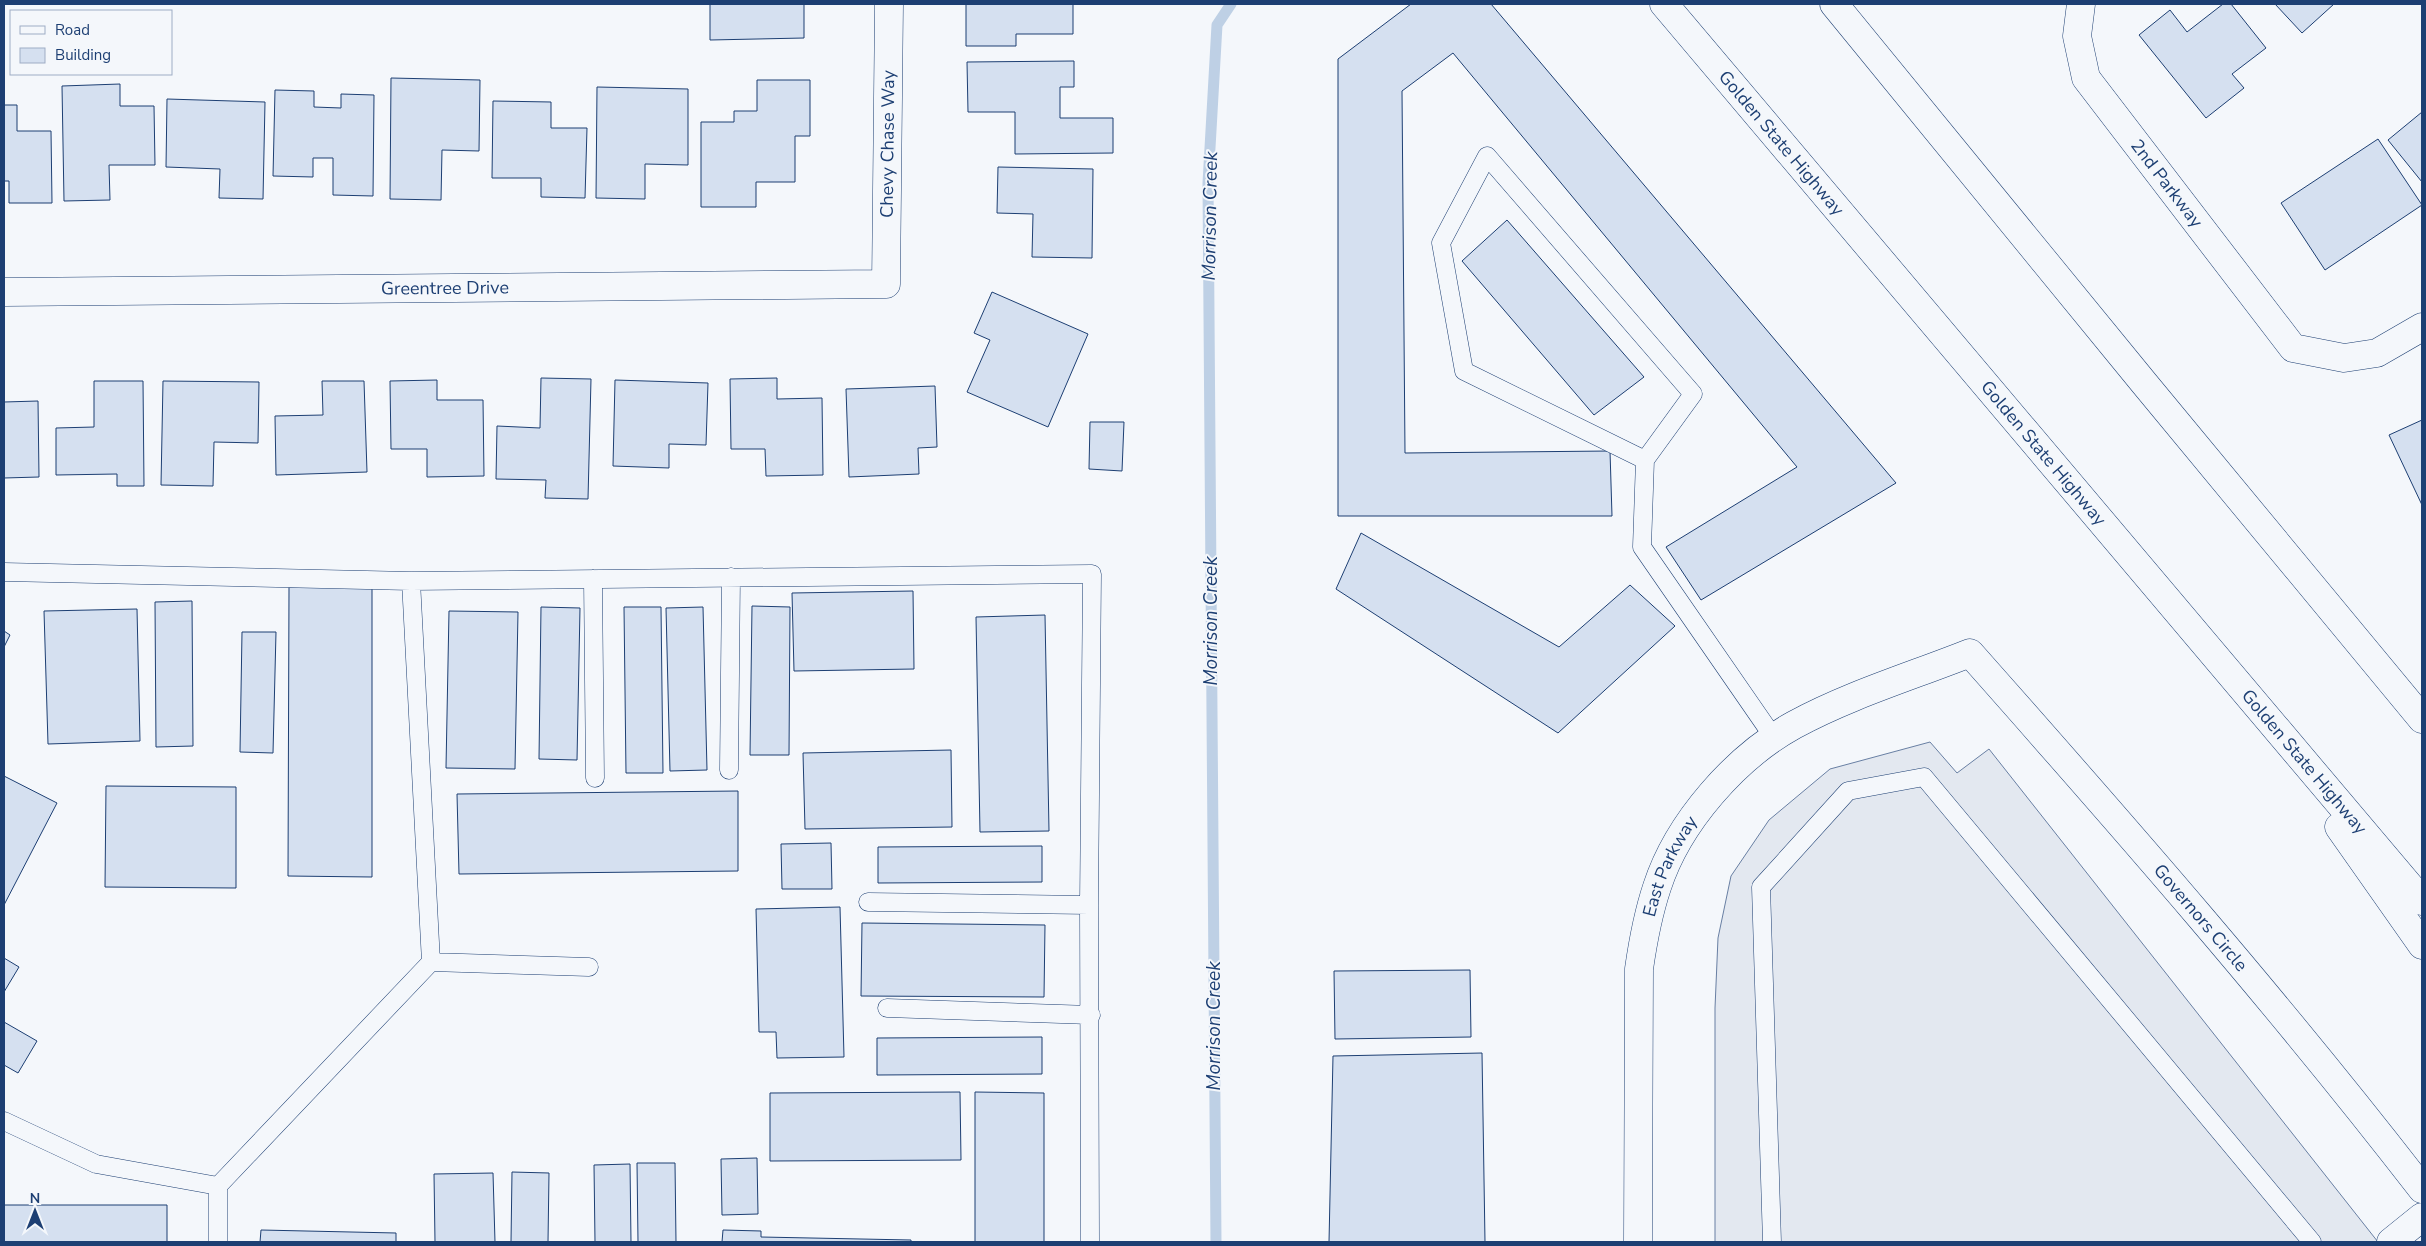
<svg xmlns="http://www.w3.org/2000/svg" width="2426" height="1246" viewBox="0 0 2426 1246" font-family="'Nunito Sans',sans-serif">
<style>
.parking{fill:#e3e8f0;stroke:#687fa3}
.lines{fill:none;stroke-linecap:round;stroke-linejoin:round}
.stream{stroke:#bed0e5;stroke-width:11}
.building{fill:#d5e0f0;stroke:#1d3f73}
.lane-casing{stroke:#1d3f73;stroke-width:19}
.street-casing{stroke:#1d3f73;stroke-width:29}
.highway-casing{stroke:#1d3f73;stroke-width:29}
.lane{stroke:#f4f7fb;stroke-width:18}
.street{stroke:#f4f7fb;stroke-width:28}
.highway{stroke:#f4f7fb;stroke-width:28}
.labels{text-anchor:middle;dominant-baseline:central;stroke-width:4;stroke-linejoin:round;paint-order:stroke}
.street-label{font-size:18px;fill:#1d3f73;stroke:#f4f7fb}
.water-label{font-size:19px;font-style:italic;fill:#1d3f73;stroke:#f4f7fb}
</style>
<rect width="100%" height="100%" fill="#f4f7fb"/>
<!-- parking -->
<path class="parking" d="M1930 742 1957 773 1989 749 2378 1242H1715V1008L1718 938 1731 876 1769 820 1830 769Z"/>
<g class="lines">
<!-- stream -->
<path class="stream" d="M1216 1242 1208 183 1217 25 1231 4"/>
</g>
<!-- building -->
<path class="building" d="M710 4H804V38L710 40Z
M966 4H1073V34H1016V46H966Z
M1411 4H1491L1896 483 1701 600 1666 547 1797 467 1453 53 1402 91 1405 453 1610 451 1612 516H1338V59Z
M2223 4H2231L2266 48 2232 74 2244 88 2206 118 2139 35 2170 10 2187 32Z
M2275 4H2334L2302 33Z
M1074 61V87H1060V118H1113V153L1015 154V112H968L967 62Z
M391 78 480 80 479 151 442 150 441 200 390 199Z
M757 80H810V136H795V182H756V207H701V122H734V111H757Z
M120 84V106H154L155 165H109L110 200 64 201 62 86Z
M597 87 688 89V165L645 164V199L596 198Z
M275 90 314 91V107L341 108V94L374 95 373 196 333 195V158H313V177L273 176Z
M167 99 265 102 263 199 219 198 220 169 166 167Z
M493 101 551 102V128H587L585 198 541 197V178H492Z
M4 105H17V131H51L52 203H9V181H4Z
M2422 112V182L2388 140Z
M2378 139 2422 205 2325 270 2281 203Z
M998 167 1093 169 1092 258 1032 257 1033 214 997 213Z
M1507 220 1644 377 1594 415 1462 261Z
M992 292 1088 334 1048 427 967 392 990 340 974 333Z
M541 378 591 379 588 499 545 498 546 480 496 479 497 426 540 428Z
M777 378V399L822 398 823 475 766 476 765 449H731L730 379Z
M437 380V400H483L484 476 427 477V449H391L390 381Z
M615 380 708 383 706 445 669 444V468L613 466Z
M94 381H143L144 486H117V474L56 475V428L94 427Z
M163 381 259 382 258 443 214 442 213 486 161 485Z
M322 381H364L367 472 276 475 275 416 323 415Z
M935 386 937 447 918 448 919 474 849 477 846 389Z
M38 401 39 477 4 478V402Z
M2422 420V505L2389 435Z
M1090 422H1124L1122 471 1089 469Z
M1361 533 1559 647 1630 585 1675 626 1558 733 1336 589Z
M289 587H372V877L288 876Z
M913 591 914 669 794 671 792 593Z
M192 601 193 746 156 747 155 602Z
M752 606 790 607 789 755H750Z
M541 607 580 608 577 760 539 759Z
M624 607H661L663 773H626Z
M703 607 707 770 670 771 666 608Z
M137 609 140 741 48 744 44 611Z
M449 611 518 612 515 769 446 768Z
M1045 615 1049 831 980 832 976 617Z
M4 631 10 635 4 647Z
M242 632H276L273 753 240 752Z
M951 750 952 827 805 829 803 753Z
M4 776 57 803 4 905Z
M106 786 236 787V888L105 887Z
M738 791V871L459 874 457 794Z
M831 843 832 889H782L781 844Z
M1042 846V882L878 883V847Z
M840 907 844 1057 777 1058 776 1032H759L756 909Z
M862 923 1045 925 1044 997 861 996Z
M4 958 19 967 4 992Z
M1470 970 1471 1037 1335 1039 1334 971Z
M4 1022 37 1041 18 1073 4 1065Z
M1042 1037V1074L877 1075V1038Z
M1482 1053 1485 1242H1329L1333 1056Z
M960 1092 961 1160 770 1161V1093Z
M975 1092 1044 1093V1242H975Z
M757 1158 758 1214 722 1215 721 1159Z
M637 1163H675L676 1242H638Z
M630 1164 631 1242H595L594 1165Z
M512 1172 549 1173 548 1242H511Z
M493 1173 495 1242H435L434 1174Z
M4 1205H167V1242H4Z
M261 1230 396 1233V1242H260Z
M723 1230 761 1231V1237L911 1240V1242H722Z"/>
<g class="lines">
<defs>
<path id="lane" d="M1645 460 1464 371 1441 243 1487 156 1693 394 1645 460 1642 547 1774 738
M4 572 411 581 1092 574 1089 905 1090 1242
M593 579 595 778
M729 770 731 577
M868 902 1089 905
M431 962 589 967
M887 1008 1091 1015
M4 1121 96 1164 218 1186
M218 1242V1186L431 962 411 581
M1772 1242 1761 887 1848 791 1924 777 2312 1242"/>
<g id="street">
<path id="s1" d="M2081 4 2077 36 2086 78 2293 348 2344 358 2377 353 2422 327"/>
<path id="s2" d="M4 292 886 284 889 4"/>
<path id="s3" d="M1638 1242 1639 969C1643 941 1648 914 1657 887 1678 822 1736 757 1794 725 1849 695 1912 676 1970 653 2125 828 2279 1004 2422 1189"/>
<path d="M2391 1242 2422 1217"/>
</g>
<g id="highway">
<path id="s4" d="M1664 4 2422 901"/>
<path d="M1834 4 2144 383 2422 719"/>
<path d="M2339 827 2422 945"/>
</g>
</defs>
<!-- lane casing -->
<use href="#lane" class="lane-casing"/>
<!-- street casing -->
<use href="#street" class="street-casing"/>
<!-- highway casing -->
<use href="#highway" class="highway-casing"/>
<!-- lane -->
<use href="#lane" class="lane"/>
<!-- street -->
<use href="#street" class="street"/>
<!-- highway -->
<use href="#highway" class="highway"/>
</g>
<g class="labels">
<!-- street labels -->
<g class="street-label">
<text stroke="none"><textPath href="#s4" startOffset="182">Golden State Highway</textPath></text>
<text stroke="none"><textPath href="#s2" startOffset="1022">Chevy Chase Way</textPath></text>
<text stroke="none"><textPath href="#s1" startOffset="208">2nd Parkway</textPath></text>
<text stroke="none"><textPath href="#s2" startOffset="441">Greentree Drive</textPath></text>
<text stroke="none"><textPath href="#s4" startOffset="588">Golden State Highway</textPath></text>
<text stroke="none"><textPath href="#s4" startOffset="992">Golden State Highway</textPath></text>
<text stroke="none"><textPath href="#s3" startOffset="381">East Parkway</textPath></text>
<text stroke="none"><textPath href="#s3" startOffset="1115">Governors Circle</textPath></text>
</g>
<!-- water labels -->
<g class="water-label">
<text transform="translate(1210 216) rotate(-89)">Morrison Creek</text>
<text transform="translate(1211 621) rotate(-90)">Morrison Creek</text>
<text transform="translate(1214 1026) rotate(-90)">Morrison Creek</text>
</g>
</g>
<!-- border -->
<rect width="2426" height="1246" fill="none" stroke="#1d3f73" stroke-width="10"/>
<!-- legend -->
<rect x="10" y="10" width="162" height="65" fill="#f4f7fb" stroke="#9eadc5"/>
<rect x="20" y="26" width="25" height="8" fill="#f4f7fb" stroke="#9eadc5"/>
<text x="55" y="35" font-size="15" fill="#1d3f73">Road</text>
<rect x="20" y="48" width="25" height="15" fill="#d5e0f0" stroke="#9eadc5"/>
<text x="55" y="60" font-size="15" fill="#1d3f73">Building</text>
<!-- north arrow -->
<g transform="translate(35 1211)" stroke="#f4f7fb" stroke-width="4" paint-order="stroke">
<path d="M0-4L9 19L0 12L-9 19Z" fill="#1d3f73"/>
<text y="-8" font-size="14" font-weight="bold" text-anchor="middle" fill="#1d3f73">N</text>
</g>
</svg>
